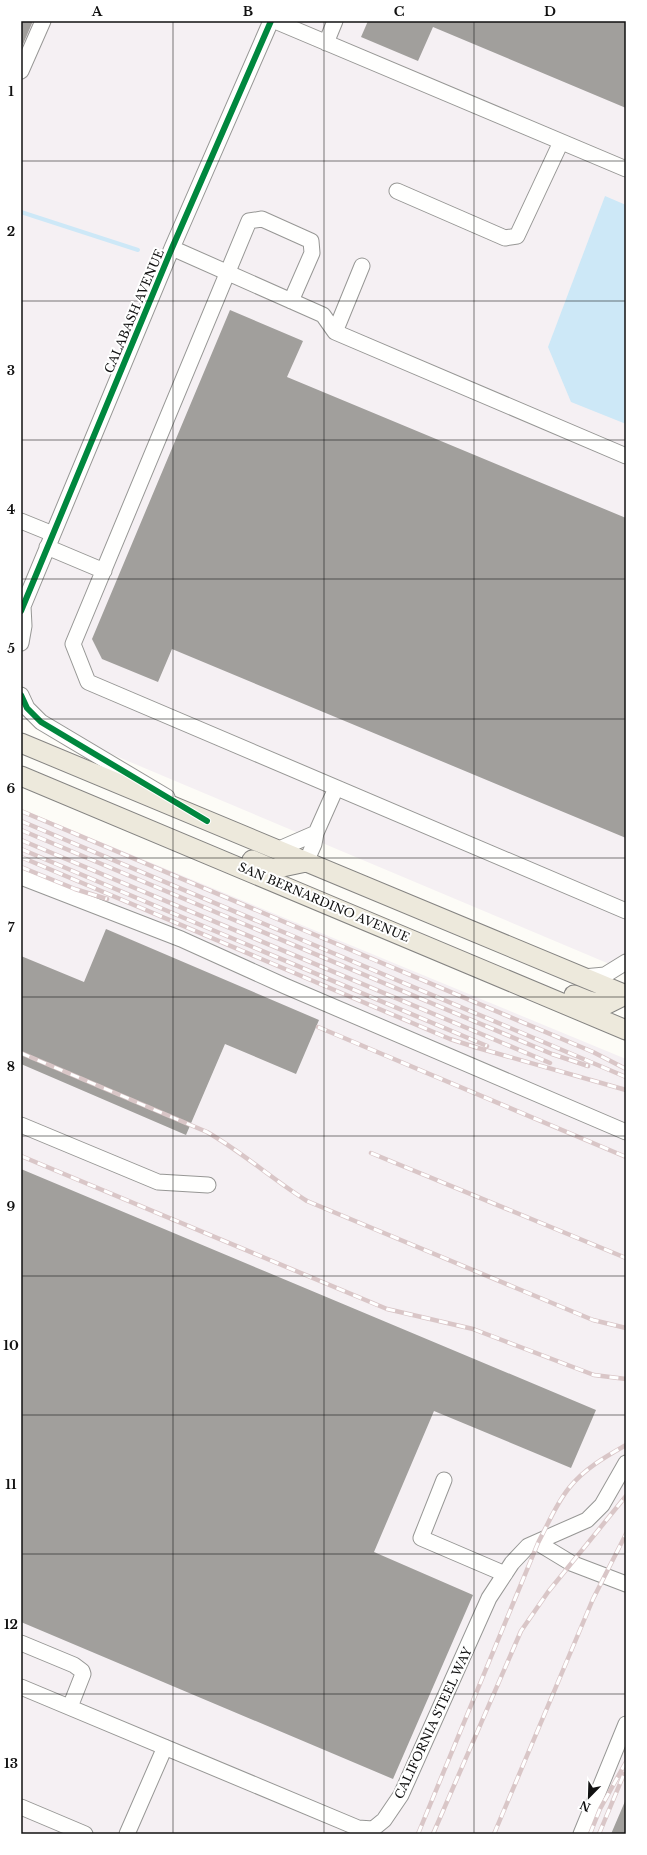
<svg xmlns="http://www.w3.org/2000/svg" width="647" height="1855" viewBox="0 0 647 1855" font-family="'Libre Baskerville',serif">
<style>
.industrial{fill:#f5f0f3}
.water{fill:#cde8f7}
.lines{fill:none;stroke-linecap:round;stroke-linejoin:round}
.stream{stroke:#cde8f7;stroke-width:4}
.building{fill:#a19f9c}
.minor-casing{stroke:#979795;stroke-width:17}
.major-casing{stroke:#858482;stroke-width:21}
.minor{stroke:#fffffe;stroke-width:15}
.major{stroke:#ede9dc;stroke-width:19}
.rail-casing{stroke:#d9c6c7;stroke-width:4.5}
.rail{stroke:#fff;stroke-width:3;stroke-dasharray:9;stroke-linecap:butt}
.cycleway-casing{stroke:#fff;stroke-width:8}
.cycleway{stroke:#00873e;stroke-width:6}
.grid{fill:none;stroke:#111;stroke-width:1;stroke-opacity:0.55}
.labels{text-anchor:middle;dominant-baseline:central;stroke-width:4;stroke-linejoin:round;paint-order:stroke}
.street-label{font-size:12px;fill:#111;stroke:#fff}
.neatline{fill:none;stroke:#111;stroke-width:1.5}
.grid-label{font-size:13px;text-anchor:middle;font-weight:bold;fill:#111}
</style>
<rect width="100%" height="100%" fill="#fdfcf7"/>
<!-- industrial -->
<path class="industrial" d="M21 21H626V971L21 716Z
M21 809 626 1059V1834H21Z"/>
<!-- water -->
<path class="water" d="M605 196 626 205V424L571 402 548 347Z"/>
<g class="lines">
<!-- stream -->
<path class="stream" d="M21 212 138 250"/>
</g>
<!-- building -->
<path class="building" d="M21 21H33L21 49Z
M368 21H626V108L433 27 418 61 361 37Z
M230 310 303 341 287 377 626 518V838L172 649 158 682 102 659 92 639Z
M106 929 319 1020 296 1074 225 1044 186 1135 21 1064V956L84 982Z
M21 1169 596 1410 571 1468 434 1411 374 1552 473 1595 393 1779 21 1622Z
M626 1799V1834H611Z"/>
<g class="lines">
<defs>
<path id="minor" d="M275 21 626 169
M326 43 335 21
M21 71 43 21
M397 191 505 238 517 236 561 142
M172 248 323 315 335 332 626 456
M291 301 312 253 311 241 262 219 249 221 73 644 88 682 626 911
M335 332 362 266
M21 521 53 534
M47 547 104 571
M21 611 172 248 271 21
M21 643 24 626 23 606
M21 695 27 708 41 722 167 797
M277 850 316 833
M306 862 314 844 316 833 336 788
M21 877 181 939 285 986 626 1132
M583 977 605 975 626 962
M21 1125 158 1182 208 1185
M444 1480 421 1538 505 1574
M538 1543 571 1563 626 1584
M21 1643 74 1665 82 1671 83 1674 70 1707
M21 1687 358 1828 373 1829 384 1820 401 1795 489 1598 512 1563 528 1546 587 1520 602 1505 626 1463
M21 1807 85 1834
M127 1834 165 1747
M581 1834 626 1724"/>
<path id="major" d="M21 743 626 995
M21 776 626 1030
M252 860 273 869 306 862
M574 995 589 1001 605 1005 625 995"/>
</defs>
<!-- minor casing -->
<use href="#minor" class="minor-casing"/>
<!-- major casing -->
<use href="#major" class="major-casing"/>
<!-- minor -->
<use href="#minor" class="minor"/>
<!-- major -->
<use href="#major" class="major"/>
<defs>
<path id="rail" d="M21 811 593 1052 626 1069
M21 821 626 1077
M21 830 552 1054 588 1066
M21 840 550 1063
M21 849 487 1046
M21 857 450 1039 478 1048 626 1090
M21 867 75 889 107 899
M318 1027 626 1157
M21 1053 207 1132C242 1152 272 1179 307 1201L593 1320 626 1328
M371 1153 626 1258
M21 1156 387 1309 473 1329 594 1375 626 1379
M418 1834 538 1543C548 1524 556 1504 569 1488 584 1469 605 1457 626 1445
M433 1834 521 1631 548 1592 626 1496
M494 1834 593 1599 626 1534
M590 1834 600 1809 626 1762
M599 1834 624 1774"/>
</defs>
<!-- rail casing -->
<use href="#rail" class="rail-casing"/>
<!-- rail -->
<use href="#rail" class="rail"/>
<defs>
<path id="cycleway" d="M21 611 172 248 271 21
M21 695 27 708 41 722 207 821"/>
</defs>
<!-- cycleway casing -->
<use href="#cycleway" class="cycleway-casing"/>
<!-- cycleway -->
<use href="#cycleway" class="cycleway"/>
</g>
<!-- grid -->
<path class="grid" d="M173 21V1834M324 21V1834M474 21V1834M21 161H626M21 301H626M21 440H626M21 579H626M21 719H626M21 858H626M21 997H626M21 1136H626M21 1276H626M21 1415H626M21 1554H626M21 1694H626"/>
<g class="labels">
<!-- street labels -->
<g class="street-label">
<text transform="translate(134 311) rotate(-67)">CALABASH AVENUE</text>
<text transform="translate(324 902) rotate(23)">SAN BERNARDINO AVENUE</text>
<text transform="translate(433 1723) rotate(-65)">CALIFORNIA STEEL WAY</text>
</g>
</g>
<!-- border -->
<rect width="647" height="1855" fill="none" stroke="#ffffff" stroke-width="44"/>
<!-- north arrow -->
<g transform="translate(589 1797) rotate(203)" stroke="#ffffff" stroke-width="3" paint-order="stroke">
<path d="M0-3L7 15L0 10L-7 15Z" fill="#111111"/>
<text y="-6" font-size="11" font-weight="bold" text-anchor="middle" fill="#111111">N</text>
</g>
<rect x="22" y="22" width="603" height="1811" class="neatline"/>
<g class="grid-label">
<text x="97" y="16">A</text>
<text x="248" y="16">B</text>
<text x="399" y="16">C</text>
<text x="550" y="16">D</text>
<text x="11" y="96">1</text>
<text x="11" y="236">2</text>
<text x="11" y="375">3</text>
<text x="11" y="514">4</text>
<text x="11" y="653">5</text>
<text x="11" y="793">6</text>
<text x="11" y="932">7</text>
<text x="11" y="1071">8</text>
<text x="11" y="1211">9</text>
<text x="11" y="1350">10</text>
<text x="11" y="1489">11</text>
<text x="11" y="1629">12</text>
<text x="11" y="1768">13</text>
</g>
</svg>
